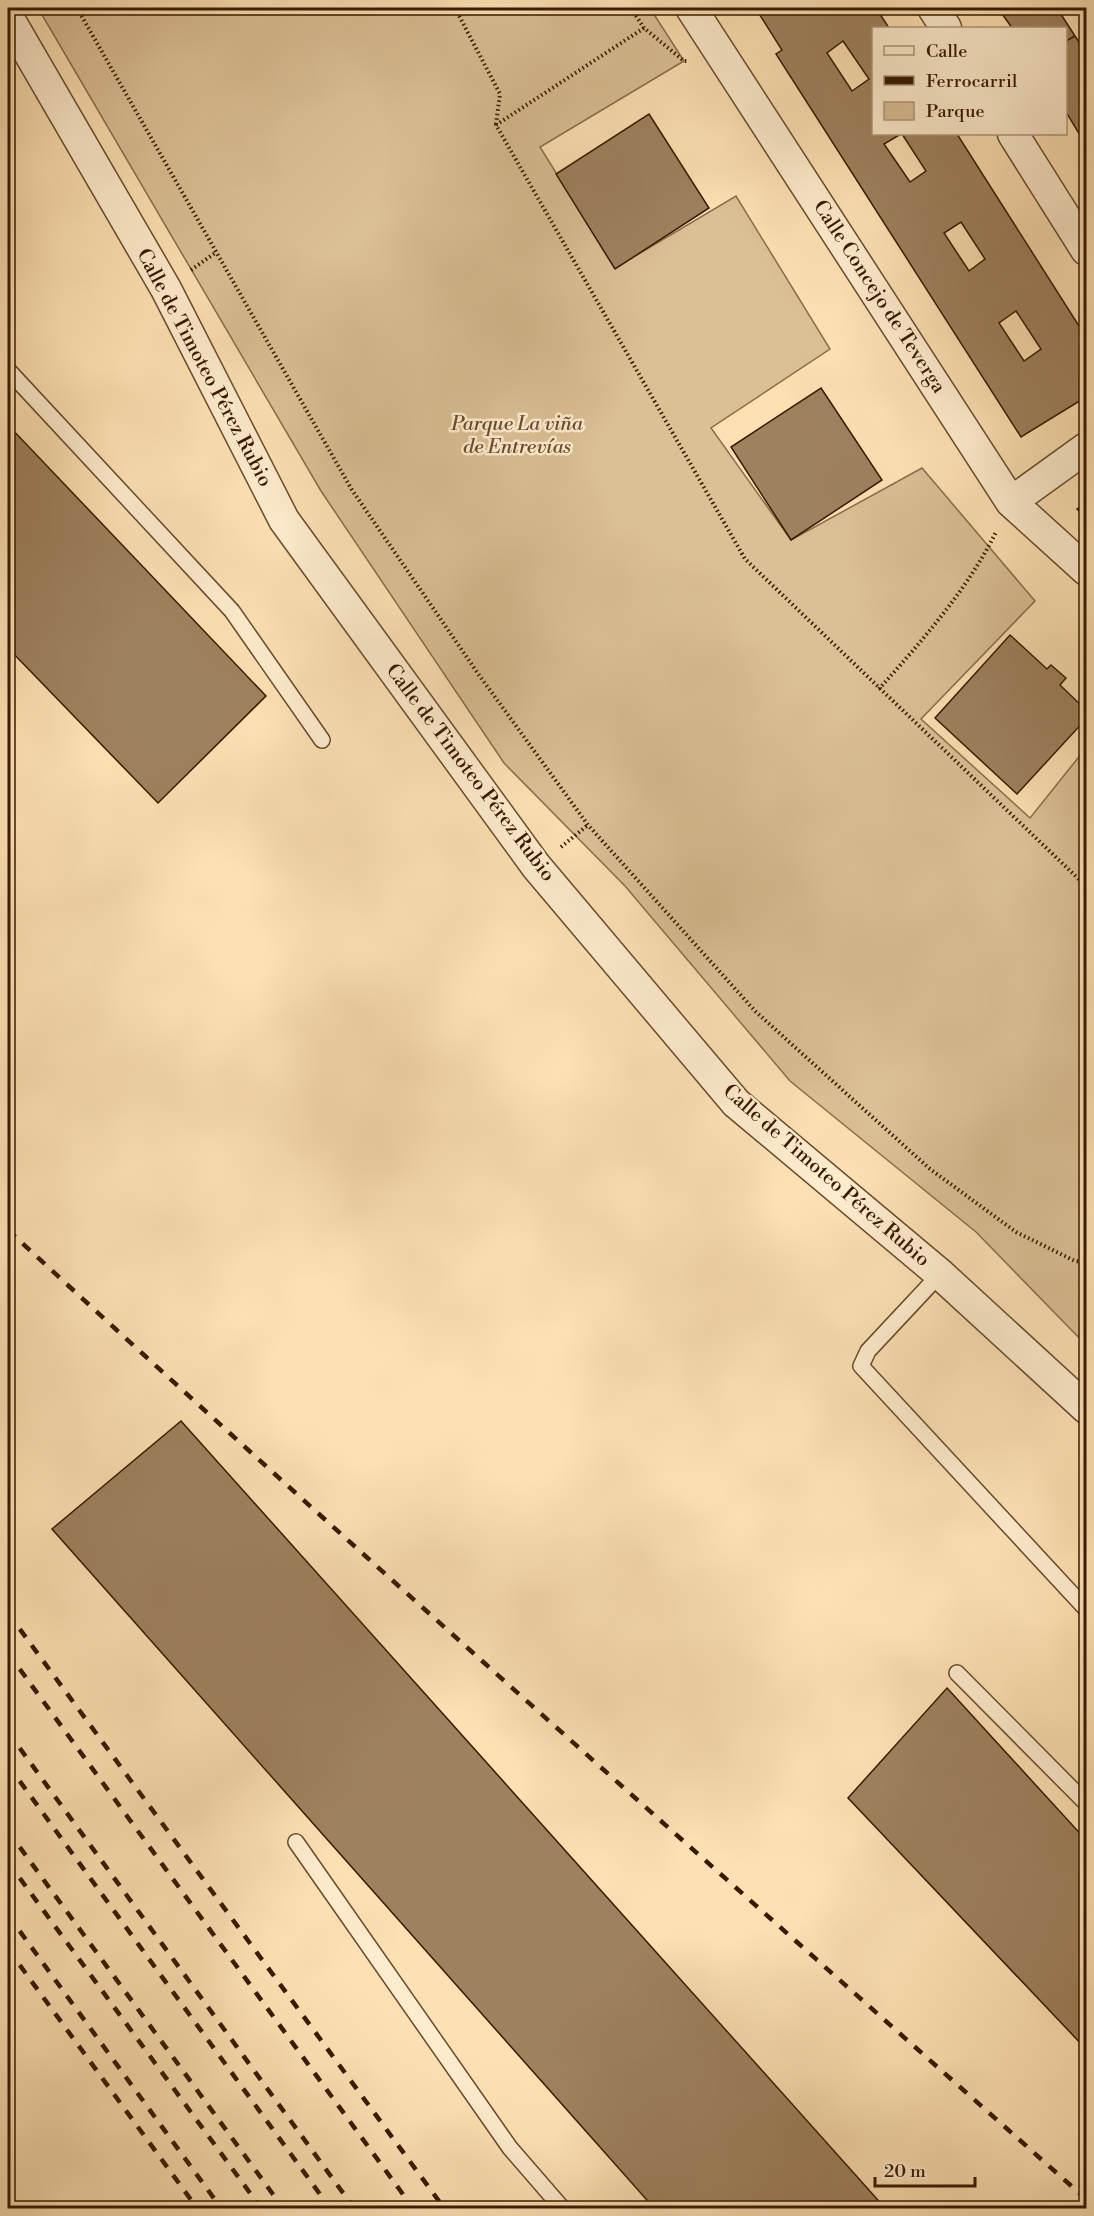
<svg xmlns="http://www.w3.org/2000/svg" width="1094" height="2216" viewBox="0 0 1094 2216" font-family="'Libre Bodoni',serif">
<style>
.green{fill:#dbbf95;stroke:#896c4b;stroke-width:1.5}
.building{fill:#9e815e;stroke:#371901;stroke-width:1.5;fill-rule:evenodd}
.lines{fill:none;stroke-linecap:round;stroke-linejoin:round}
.service-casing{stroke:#684b2e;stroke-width:18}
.minor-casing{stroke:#684b2e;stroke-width:33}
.path{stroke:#371901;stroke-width:4;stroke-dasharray:1.5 3;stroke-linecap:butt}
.service{stroke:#feecce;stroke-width:15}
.minor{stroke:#feecce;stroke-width:30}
.rail{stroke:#371901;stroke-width:4.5;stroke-dasharray:10 10;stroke-linecap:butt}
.labels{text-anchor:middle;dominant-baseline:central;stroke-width:5;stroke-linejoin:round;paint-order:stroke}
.street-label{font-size:20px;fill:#371901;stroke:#feecce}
.park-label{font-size:20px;font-style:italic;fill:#684b2d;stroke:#feecce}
</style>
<rect width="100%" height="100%" fill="#fde1b3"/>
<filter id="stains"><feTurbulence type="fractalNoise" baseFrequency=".00333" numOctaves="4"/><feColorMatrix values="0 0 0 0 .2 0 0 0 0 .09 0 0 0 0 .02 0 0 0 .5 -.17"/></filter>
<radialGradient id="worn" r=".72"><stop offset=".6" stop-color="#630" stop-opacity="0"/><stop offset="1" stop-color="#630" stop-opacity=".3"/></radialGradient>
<!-- green -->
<path class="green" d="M38 8H650L684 61 540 147 615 268 736 196 830 349 711 428 791 540 922 468 1035 601 921 719 1030 818 1086 748V1345L976 1232 790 1081 625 886 504 763 321 491Z"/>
<!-- building -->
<path class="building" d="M760 8H876L889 28H874V134H901L884 144 910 182 926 171 902 134H957L1086 337V397L1021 437 776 54 782 50 756 9ZM843 41 869 79 852 91 827 53ZM961 222 985 259 969 271 944 233ZM1016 311 1041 349 1024 361 999 323Z
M998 8H1057L1075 36 1066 41V28H1012Z
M1075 36 1085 51 1082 54 1086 62V145L1066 112V41Z
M649 114 709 208 615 269 556 174Z
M821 388 882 480 791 540 731 447Z
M8 425 266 696 158 803 8 648Z
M1086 503V517L1077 509Z
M1010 635 1047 669 1051 665 1066 678 1060 685 1086 710V719L1017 794 935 718Z
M181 1421 885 2208H654L52 1529Z
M947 1688 1086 1840V2049L848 1798Z"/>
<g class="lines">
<defs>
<path id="service" d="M8 370 232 611 322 740
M940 1274 868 1351 861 1366 1086 1609
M957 1673 1086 1803
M296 1842 510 2148 562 2208"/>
<path id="minor" d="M691 8 1011 502 1086 570
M933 8 946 28
M8 17 166 289 284 520 536 866 736 1103 940 1274 1086 1408
M1013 134 1086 250
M1011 502 1086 448"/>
</defs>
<!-- service casing -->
<use href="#service" class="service-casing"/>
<!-- minor casing -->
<use href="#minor" class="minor-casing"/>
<!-- path -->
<path class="path" d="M77 8 352 490 479 675 588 825 756 1012 930 1169 1016 1232 1075 1261 1086 1262
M455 8 500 94 496 124
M631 8 644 28 684 61H688
M644 28 496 125 745 559 1086 886
M191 270 215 253
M879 689C921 642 968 589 996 532
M561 847 588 825"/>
<!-- service -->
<use href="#service" class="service"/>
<!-- minor -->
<use href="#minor" class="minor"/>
<!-- rail -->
<path class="rail" d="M8 1230C363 1558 725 1878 1086 2199
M8 1613 444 2208
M8 1653 413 2208
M8 1732 354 2208
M8 1765 330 2208
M8 1831 283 2208
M8 1862 261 2208
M8 1915 221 2208
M8 1949 197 2208"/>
</g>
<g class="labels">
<!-- street labels -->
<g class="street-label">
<text transform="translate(879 297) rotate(57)">Calle Concejo de Teverga</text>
<text transform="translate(204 368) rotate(62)">Calle de Timoteo Pérez Rubio</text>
<text transform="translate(470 773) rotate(53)">Calle de Timoteo Pérez Rubio</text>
<text transform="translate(826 1176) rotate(41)">Calle de Timoteo Pérez Rubio</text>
</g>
<!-- park labels -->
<g class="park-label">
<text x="517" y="424">Parque La viña<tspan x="517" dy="23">de Entrevías</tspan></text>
</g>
</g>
<!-- margin -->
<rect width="1094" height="2216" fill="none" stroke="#fde1b3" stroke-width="30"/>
<rect x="9" y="9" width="1076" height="2198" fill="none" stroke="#371901" stroke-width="3"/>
<rect x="15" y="15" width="1064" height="2186" fill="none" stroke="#371901" stroke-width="1.5"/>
<!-- legend -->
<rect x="872" y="27" width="195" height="108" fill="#feecce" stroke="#ae987c" stroke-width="1.5"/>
<rect x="884" y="46" width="30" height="9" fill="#feecce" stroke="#ae987c" stroke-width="1.5"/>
<text x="926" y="57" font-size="18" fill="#371901">Calle</text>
<rect x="884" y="76" width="30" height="9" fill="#371901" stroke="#ae987c" stroke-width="1.5"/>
<text x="926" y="87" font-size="18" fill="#371901">Ferrocarril</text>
<rect x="884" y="102" width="30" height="18" fill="#dbbf95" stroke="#ae987c" stroke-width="1.5"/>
<text x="926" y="117" font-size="18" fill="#371901">Parque</text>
<!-- scale -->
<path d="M875 2177v9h100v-9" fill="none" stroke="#371901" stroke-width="3"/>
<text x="884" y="2177" font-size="18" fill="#371901" stroke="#feecce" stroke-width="4.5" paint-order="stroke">20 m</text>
<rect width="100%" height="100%" filter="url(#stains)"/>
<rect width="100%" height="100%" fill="url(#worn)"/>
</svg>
